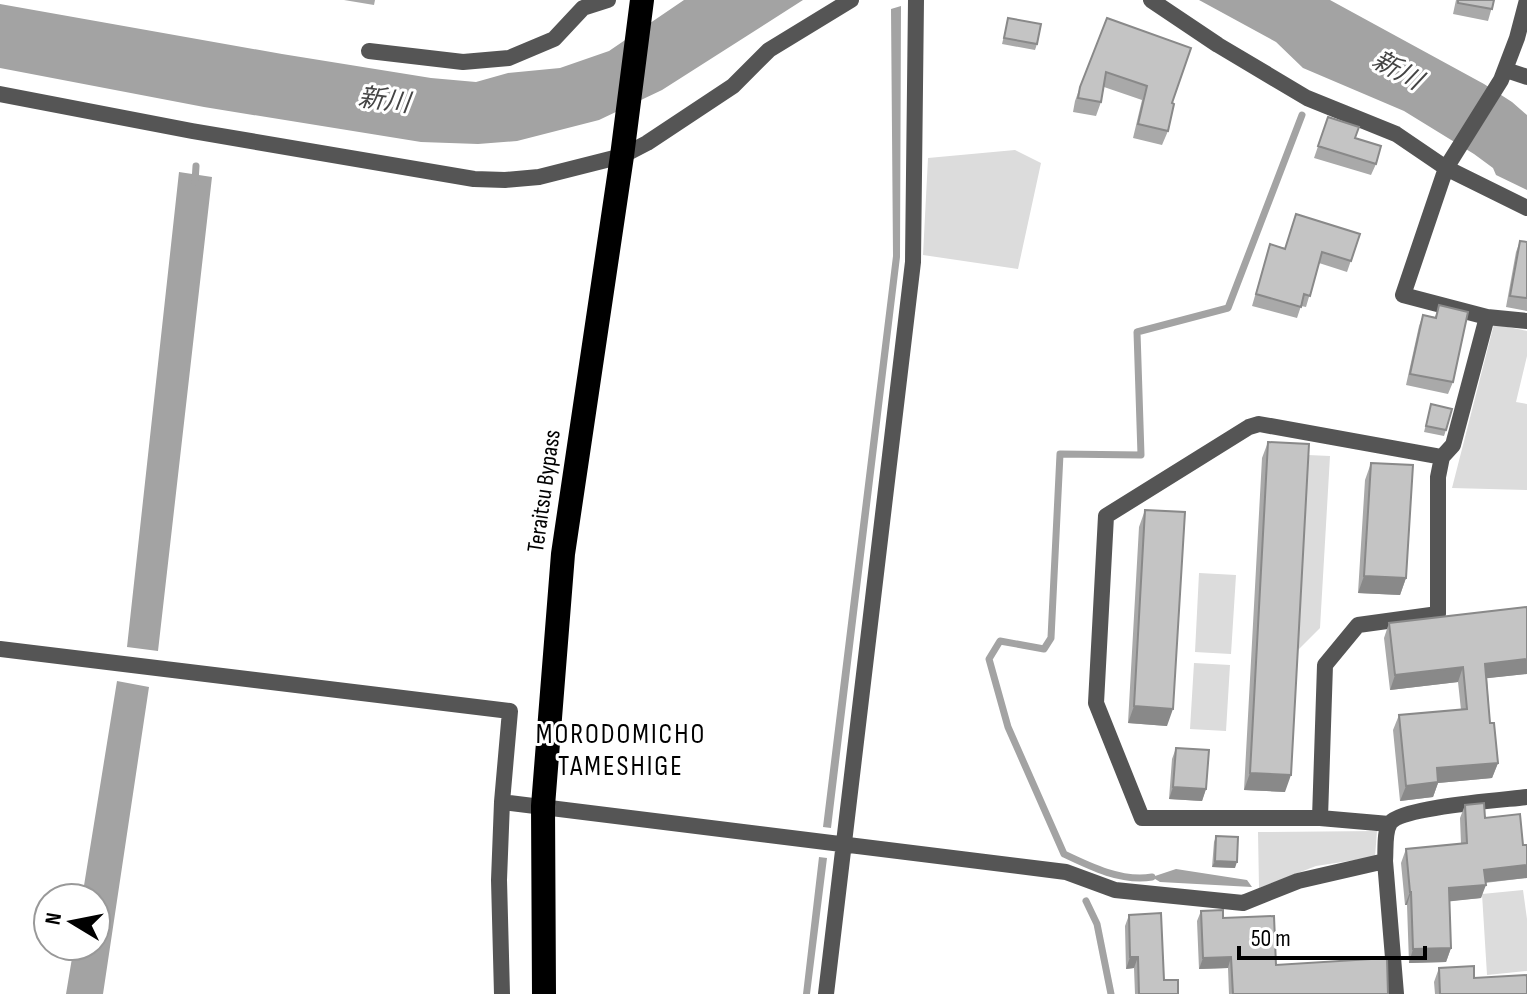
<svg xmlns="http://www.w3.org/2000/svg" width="1527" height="994" viewBox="0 0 1527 994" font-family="'Sofia Sans Condensed','Noto Sans JP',sans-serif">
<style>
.green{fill:#dcdcdc}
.water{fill:#a3a3a3}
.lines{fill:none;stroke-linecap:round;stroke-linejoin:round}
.stream{stroke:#a3a3a3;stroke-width:7}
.street{stroke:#555;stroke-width:16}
.highway{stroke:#000;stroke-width:24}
.wall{fill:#a9a9a9}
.shaded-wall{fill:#898989}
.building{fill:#c4c4c4;stroke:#898989;stroke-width:2}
.labels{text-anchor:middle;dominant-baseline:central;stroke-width:6;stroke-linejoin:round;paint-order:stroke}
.street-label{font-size:24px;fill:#000;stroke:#fff}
.water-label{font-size:26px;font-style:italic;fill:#444;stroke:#fff}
.quarter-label{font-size:28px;letter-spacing:2px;fill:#000;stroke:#fff}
</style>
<rect width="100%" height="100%" fill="#fff"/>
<!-- green -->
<path class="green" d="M1015 150 1041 163 1018 269 923 255 928 158Z
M1494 324 1527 331V356L1516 402 1527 404V490L1452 488Z
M1308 455 1330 456 1320 628 1296 652Z
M1199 573 1236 575 1231 654 1195 652Z
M1194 663 1230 665 1226 731 1190 729Z
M1377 831 1375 857 1316 866 1259 888 1258 832Z
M1523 890 1527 919V971L1487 975 1482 894Z"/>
<!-- water -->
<path class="water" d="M684 0H803L662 90 599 120 517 141 478 144 421 142 204 107 0 68V4L282 54 431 78 476 82 508 73 560 68 609 51Z
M1199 0H1330L1484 84 1512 102 1527 115V190L1496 175 1493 168 1474 154 1404 111 1303 68 1276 42Z
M901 6 900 257 831 828 823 827 893 256 891 9Z
M179 172 212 177 158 651 127 647Z
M117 681 149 687 103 994H66L74 946H96V898H82Z
M819 857 827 858 810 994H803Z
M1176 869 1247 880 1252 887 1160 882 1152 877Z"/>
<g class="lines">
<!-- stream -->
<path class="stream" d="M195 182 196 166
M1152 877C1122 882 1091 867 1064 854L1008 727 989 659 1000 641 1044 649 1051 638 1060 454 1141 455 1137 332 1228 308 1302 115
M1086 901 1097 924 1111 994"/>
<!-- street -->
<path class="street" d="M1151 0 1218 45 1307 98 1396 134 1446 168 1527 208
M1527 0 1517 38 1501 80 1446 168 1403 295 1487 317 1527 321
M369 51 463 62 509 58 554 39 583 8 608 0
M1506 70 1527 77
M0 94 192 131 474 179 505 180 539 177 622 156 647 143 733 86 769 50 851 0
M0 649 510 711 502 802 499 880 502 994
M502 802 1066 872 1115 890 1243 903 1298 881 1385 861
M1320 818 1325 665 1358 625 1438 614V477L1442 457 1453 445 1487 317
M1389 824 1320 818H1142L1096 703 1106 516 1249 427 1259 424 1442 457
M826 994 913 262 916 0
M1396 994 1385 861C1386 850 1384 832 1390 823 1402 807 1503 800 1527 797"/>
<!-- highway -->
<path class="highway" d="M544 994 543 806 563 554 622 156 642 0"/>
</g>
<!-- wall -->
<path class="wall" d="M344 0H375L374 5Z
M1456 0H1494L1488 21 1453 14Z
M1107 18 1172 103 1168 131 1162 145 1133 138 1142 100 1104 87 1101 102 1096 116 1073 112 1075 101 1080 87Z
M1008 19 1037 44 1035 50 1002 44Z
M1328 117 1376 164 1371 175 1314 158Z
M1360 234 1347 272 1319 263 1306 307 1301 306 1297 318 1252 306 1270 244 1285 248Z
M1520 241 1527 242V311L1506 307 1516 252Z
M1439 305 1453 382 1448 394 1406 385 1419 326 1423 315 1435 317Z
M1431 404 1446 430 1444 436 1424 432Z
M1268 442 1285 792 1244 790 1262 458Z
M1371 463 1406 578 1400 595 1358 593 1365 480Z
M1145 510 1167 726 1128 723 1139 527Z
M1389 623 1527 674 1487 678 1490 723 1498 763 1492 778 1438 783 1433 797 1400 801 1393 730 1399 715 1461 710 1458 682 1390 690 1384 638Z
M1176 748 1206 789 1202 801 1169 799 1172 759Z
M1465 805 1485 818 1527 878 1485 883 1481 898 1449 901 1451 948 1446 962 1409 963 1407 905H1405L1401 863 1406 849 1461 844 1460 818Z
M1216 836 1235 868 1212 867 1214 842Z
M1201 911 1223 918 1276 965 1388 994H1229L1228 968 1199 969 1197 921Z
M1129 915 1164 980 1178 994H1135L1134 968 1126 969 1125 926Z
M1439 968 1474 978 1527 994H1435L1434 982Z"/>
<!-- shaded-wall -->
<path class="shaded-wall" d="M1364 576 1406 578 1400 595 1358 593Z
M1527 659V674L1480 679 1485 664Z
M1463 667 1458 682 1390 690 1395 675Z
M1134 706 1173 709 1167 726 1128 723Z
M1498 763 1492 778 1438 783 1433 797 1400 801 1406 786 1437 768Z
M1250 773 1291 775 1285 792 1244 790Z
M1173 787 1206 789 1202 801 1169 799Z
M1215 861 1237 862 1235 868 1212 867Z
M1527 865V878L1479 883 1484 870Z
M1486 885 1481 898 1444 902 1449 888Z
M1410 892H1411L1407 905H1405Z
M1451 948 1446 962 1409 963 1413 949Z
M1130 957H1138L1134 968 1126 969Z
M1231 957 1228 968 1199 969 1203 958Z"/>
<!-- building -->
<path class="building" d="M1458 0H1494L1492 9 1458 3Z
M1008 18 1041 24 1037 44 1004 38Z
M1107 18 1191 48 1172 103 1174 104 1168 131 1138 124 1147 86 1106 72 1101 102 1078 98 1080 87Z
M1328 117 1359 127 1355 138 1381 146 1376 164 1318 146Z
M1296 214 1360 234 1351 261 1322 252 1310 296 1304 294 1301 307 1256 294 1270 244 1285 249Z
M1520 241 1527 242V298L1510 296Z
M1439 305 1468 312 1453 382 1410 374 1423 315 1436 318Z
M1431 404 1452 409 1446 430 1426 426Z
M1268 442 1309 444 1291 775 1250 773Z
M1371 463 1413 465 1406 578 1364 576Z
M1145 510 1185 512 1173 709 1134 706Z
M1527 607V659L1485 664 1490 723H1494L1498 763 1437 768 1438 782 1406 786 1399 715 1467 709 1463 667 1395 675 1389 623Z
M1176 748 1209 750 1206 789 1173 787Z
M1484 803 1485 818 1520 814 1523 845H1527V865L1484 870 1486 885 1449 888 1451 948 1413 949 1411 892H1410L1406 849 1467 843 1465 805Z
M1216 836 1238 837 1237 862 1215 861Z
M1223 910V918L1274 916 1276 965 1387 958 1388 994H1233L1231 957 1203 958 1201 911Z
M1161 913 1164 980H1178V994H1139L1138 957H1130L1129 915Z
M1474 966V978L1527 975V994H1440L1439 968Z"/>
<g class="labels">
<!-- street labels -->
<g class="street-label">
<text transform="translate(544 491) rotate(-82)">Teraitsu Bypass</text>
</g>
<!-- water labels -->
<g class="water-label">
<text transform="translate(1397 71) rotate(29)">新川</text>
<text transform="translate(384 101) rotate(7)">新川</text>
</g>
<!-- quarter labels -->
<g class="quarter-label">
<text x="621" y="734">MORODOMICHO<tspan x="621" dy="32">TAMESHIGE</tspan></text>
</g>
</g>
<!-- north arrow -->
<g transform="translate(72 922) rotate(280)"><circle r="38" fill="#ffffff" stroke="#999999" stroke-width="2"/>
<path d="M0-6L14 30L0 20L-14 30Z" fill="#000000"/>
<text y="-12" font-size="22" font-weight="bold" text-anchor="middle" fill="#000000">N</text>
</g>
<!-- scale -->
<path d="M1239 946v12h186v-12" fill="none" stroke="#000000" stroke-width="4"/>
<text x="1251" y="946" font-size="24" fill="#000000" stroke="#ffffff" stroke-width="6" paint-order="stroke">50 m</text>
</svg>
